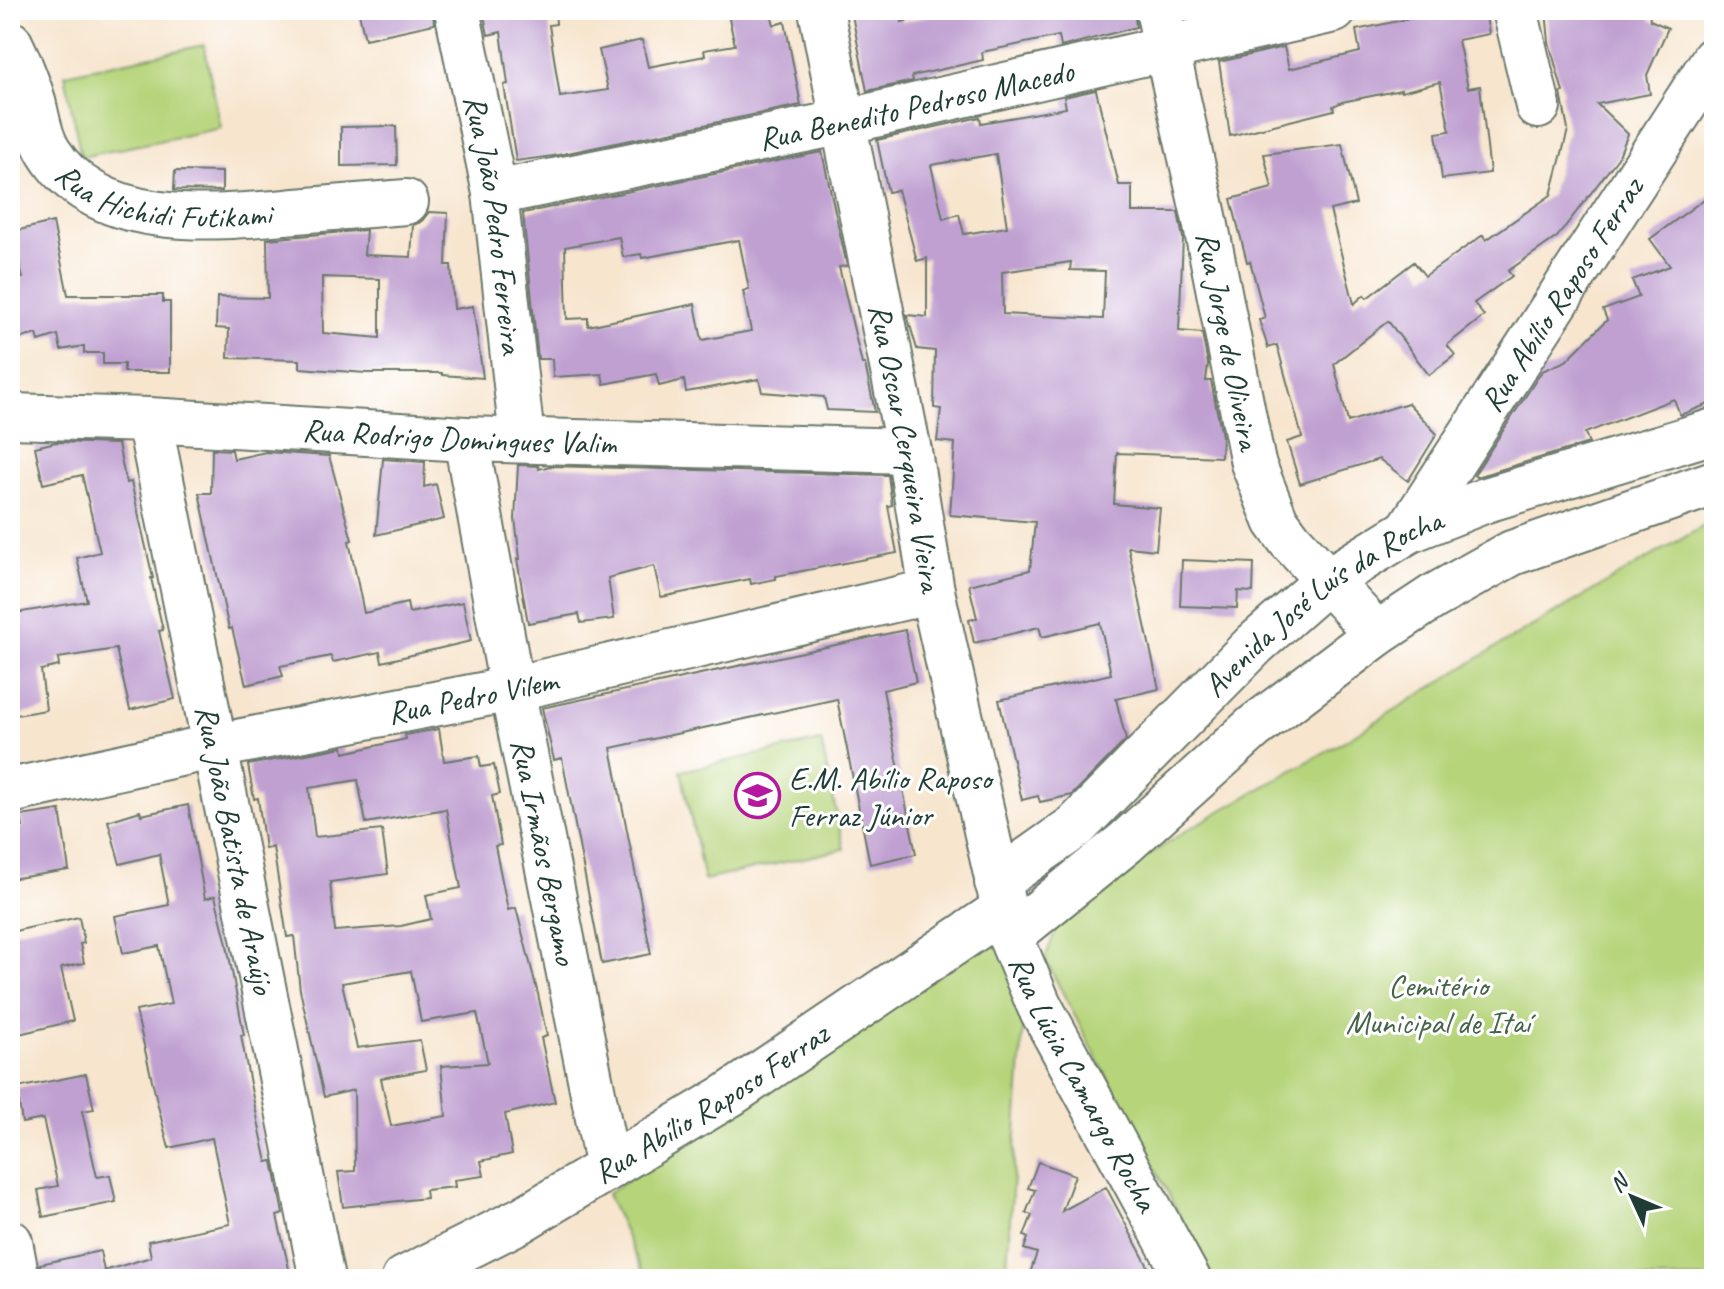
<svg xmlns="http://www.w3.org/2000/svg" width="1724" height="1289" viewBox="0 0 1724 1289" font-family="Caveat,sans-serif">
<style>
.green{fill:#b6d47a;stroke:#6a8857;stroke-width:2}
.building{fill:#c0a0d1;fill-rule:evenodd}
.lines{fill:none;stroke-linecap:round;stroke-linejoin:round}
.minor-casing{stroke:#6b786a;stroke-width:48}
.minor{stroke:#fff;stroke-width:44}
.labels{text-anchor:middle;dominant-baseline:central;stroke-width:6;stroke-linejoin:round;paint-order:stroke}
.street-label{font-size:32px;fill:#1f3d34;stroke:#fff}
.poi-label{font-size:32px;fill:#1f3d34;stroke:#fff;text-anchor:start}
.park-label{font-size:32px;fill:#456346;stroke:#fff}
</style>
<rect width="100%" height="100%" fill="#fff"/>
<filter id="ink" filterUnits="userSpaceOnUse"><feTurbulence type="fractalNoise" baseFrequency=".0125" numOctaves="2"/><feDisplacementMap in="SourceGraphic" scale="16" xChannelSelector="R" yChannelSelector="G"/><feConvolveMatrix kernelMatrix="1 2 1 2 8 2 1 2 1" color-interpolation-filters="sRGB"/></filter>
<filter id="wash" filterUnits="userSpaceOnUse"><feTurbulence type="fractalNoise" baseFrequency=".006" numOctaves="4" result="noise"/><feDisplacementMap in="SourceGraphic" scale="32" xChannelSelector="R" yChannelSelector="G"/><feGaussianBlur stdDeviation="1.8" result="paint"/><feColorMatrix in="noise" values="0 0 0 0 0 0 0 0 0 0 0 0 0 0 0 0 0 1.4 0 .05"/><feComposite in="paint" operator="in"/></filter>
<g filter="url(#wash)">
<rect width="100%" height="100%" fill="#f7e5ce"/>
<!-- green -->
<path class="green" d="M204 45 221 128 81 157 65 74Z
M1709 523 1714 532V1279H1213L1045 959 1060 919 1091 893 1187 830 1346 740 1495 648Z
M821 741 844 849 704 880 681 771Z
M998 936 1025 1000 1006 1279H646L607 1194Z"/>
<g id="blocks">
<!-- building -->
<path class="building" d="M374 10H433L434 24 365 39 359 13Z
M483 10H555L556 24 549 25 560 97 608 90 599 50 642 40 648 67 705 56 704 50 735 45 727 10H770L774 25 785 22 801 105 553 156 516 161 504 85 508 84 501 32 488 35Z
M851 10H900L902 22 956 10H1134L1136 27 1061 47 1059 36 982 52 983 60 912 76 913 81 867 91Z
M1416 10H1485L1489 34 1458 40 1468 88 1480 86 1490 173 1442 179 1436 133 1450 131 1440 82 1401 92V90L1342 102 1333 106 1334 110 1230 136 1219 62 1284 47 1289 69 1360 52 1356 30 1417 17Z
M1546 10H1649L1650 20 1668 28 1647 75 1650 94 1597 104 1628 134 1618 158 1557 237 1508 271 1512 276 1474 303 1484 316 1447 345 1455 355 1429 375 1388 321 1334 364 1348 422 1408 403 1437 434 1408 481 1379 459 1300 484 1287 442 1302 437 1277 345 1268 348 1259 320 1265 318 1250 261 1247 262 1231 199 1272 188 1264 154 1342 144 1356 204 1330 210 1354 304 1364 295 1367 298 1414 262 1425 276 1483 235 1486 240 1551 195 1568 130 1561 93 1563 92 1549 42Z
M1096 90 1119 185H1132V212H1178L1183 238 1179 331 1202 333 1208 364 1206 381H1211L1222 436 1221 457 1117 453 1114 504 1160 508 1156 550 1128 547 1159 689 1116 699 1126 740 1072 795 1040 802 1038 796 1022 800 999 700 1111 674 1100 623 1042 637 1039 627 974 643 969 620 977 618 969 585 1030 570 1035 522 950 515 955 443 937 441 941 409 934 408 935 351 917 349 907 315 927 317V258L917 261 898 190 888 192 877 140 980 117 981 123 1066 108 1064 97ZM996 154 1007 227 964 234 959 214 943 219 931 165ZM1071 262 1070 270 1105 271 1103 319 1003 314 1002 272Z
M396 126 397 165 341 166V127Z
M822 152 847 266 839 267 862 364H865L875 412 827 410 824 397 762 392 759 379 686 392 684 380 659 386 656 374 604 384 602 374 553 377 552 359H538L523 213ZM619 237 623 257 641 254 642 258 739 240 749 289 743 291 751 331 702 340 695 304 588 326V318L567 319 565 247Z
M175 171 222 172V191L174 190Z
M1714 192V402L1680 415 1674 399 1585 433 1589 443 1476 477 1474 475 1542 371 1566 361 1607 320 1603 310 1639 297 1632 280 1670 266 1650 239Z
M429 212 448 213 446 265H451L454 309 473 306 483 378 442 375V373H366L300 368V360L228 358 229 329 216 328 217 297 268 298 267 239 366 230 364 255 411 257 413 225 421 222ZM322 277 380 279V338L323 333Z
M53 222 68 295H163V302H170V372H124V364H103V353H84V346L61 350 58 335 39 341 37 334 10 341V281L23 278 11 232Z
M56 442 118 444 126 483 131 482 153 578H151L163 630 159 631 175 699 130 710 116 649 58 658 59 666 41 670 46 710 10 716V614L87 601 77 558 100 552 82 475 43 484 35 447Z
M212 449 232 450 234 459 266 452 329 456 352 540 349 541 364 613 407 603 409 613 463 602 471 641 382 662 380 652 333 662 331 656 280 666 283 676 246 685 232 628 229 629 199 493H211Z
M383 459 425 462 424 487 436 484 444 519 376 535Z
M518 465 538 466 539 469 550 466 888 475 892 505 888 506 897 553 776 576V579L751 584 750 579 661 597 654 566 608 578 614 619 581 623 579 614 528 623 517 559H520L515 519Z
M1182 560 1254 563 1253 592 1238 591 1237 608 1180 606Z
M905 630 916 682 883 690 916 854 870 864 837 699 611 748 651 954 602 964 562 758 554 760 542 708Z
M439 729 444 761 479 756 481 767 494 765 500 794 492 796 501 845 495 846 508 910 516 908 538 994 547 1036 541 1038 555 1102 505 1114 512 1154 481 1161 484 1176 454 1180 455 1187 425 1190 426 1198 343 1207 338 1172 355 1171 354 1090 324 1097 300 990 294 936 287 937 273 847 265 849 258 798 254 799 248 765 343 747 344 753 406 739 405 735ZM358 780 366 823 446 809 461 888 426 895 431 919 401 926 335 931 330 882 388 874 382 830 315 837 309 788ZM411 971 421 1022 477 1013 488 1063 441 1066 446 1116 391 1126 381 1078 426 1070 420 1040 357 1048 342 983Z
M188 805 205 899 215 896 226 940 244 1035H241L250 1084 267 1162 273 1161 283 1214 277 1216 290 1273 262 1279H41L40 1264 100 1251 104 1271 151 1257 148 1241 230 1224 212 1138 169 1148 158 1106 136 1011 171 1004 159 946 123 953 115 916 169 905 159 854 120 864 108 821 140 811 141 815Z
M60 810 69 870 10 879V829L23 827 21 816Z
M79 917 84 943 80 944 84 963 61 968 73 1021 19 1034 10 995V932Z
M86 1074 94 1109 82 1111 97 1177 110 1175 116 1202 43 1217 38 1190 58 1186 43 1119 22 1123 17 1088Z
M1038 1162 1075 1175 1062 1211 1106 1187 1150 1270 1134 1279H1028L1037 1253 1024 1249 1028 1238 1024 1236 1032 1215 1026 1213 1035 1190 1028 1188Z"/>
</g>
</g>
<g filter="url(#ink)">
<use href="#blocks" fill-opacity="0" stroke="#6b786a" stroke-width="2"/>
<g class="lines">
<defs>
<g id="minor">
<path id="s1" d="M457 10 495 193 522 439"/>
<path id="s2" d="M821 10 909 451 932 591 1010 936 1039 1005 1188 1279"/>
<path id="s3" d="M1158 10 1204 216 1253 463 1276 521 1290 540 1377 634"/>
<path d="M1515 10 1538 106"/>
<path id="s4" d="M10 43C18 59 25 77 31 94 37 113 38 135 49 152 98 232 217 218 296 211 333 208 369 205 406 202"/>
<path id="s5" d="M495 193 844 122 1334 10"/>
<path id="s6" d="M10 416 149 420 466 439 909 451"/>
<path id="s7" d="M149 420 322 1279"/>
<path id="s8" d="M466 439 512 689 608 1168"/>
<path id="s9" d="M1408 531 1714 59"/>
<path id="s10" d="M10 791 216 746 512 689 932 591"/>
<path id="s11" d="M997 882 1076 826 1255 644 1328 580 1408 531 1486 500 1714 431"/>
<path d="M1010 936 1125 843 1254 727 1377 634 1433 597 1512 553 1714 483"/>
<path d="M10 1242 17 1279"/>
<path id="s12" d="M404 1279 521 1220 729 1095 1004 909"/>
</g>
</defs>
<!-- minor casing -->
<use href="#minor" class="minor-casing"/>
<!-- minor -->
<use href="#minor" class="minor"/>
</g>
</g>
<!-- icons -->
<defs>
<symbol id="school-ring" viewBox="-11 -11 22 22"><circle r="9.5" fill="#fff" stroke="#b5179e" stroke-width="1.5"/><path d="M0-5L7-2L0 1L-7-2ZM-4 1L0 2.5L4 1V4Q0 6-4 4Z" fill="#b5179e"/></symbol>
</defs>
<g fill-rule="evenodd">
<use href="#school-ring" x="732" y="770" width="51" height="51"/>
</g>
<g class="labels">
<!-- street labels -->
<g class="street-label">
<text stroke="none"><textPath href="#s5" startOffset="430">Rua Benedito Pedroso Macedo</textPath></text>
<text stroke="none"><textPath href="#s4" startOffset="248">Rua Hichidi Futikami</textPath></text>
<text stroke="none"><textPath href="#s1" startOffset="218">Rua João Pedro Ferreira</textPath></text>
<text stroke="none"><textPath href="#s9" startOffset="282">Rua Abílio Raposo Ferraz</textPath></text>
<text stroke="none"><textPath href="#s3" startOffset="338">Rua Jorge de Oliveira</textPath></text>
<text stroke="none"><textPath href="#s6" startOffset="450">Rua Rodrigo Domingues Valim</textPath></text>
<text stroke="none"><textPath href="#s2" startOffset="446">Rua Oscar Cerqueira Vieira</textPath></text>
<text stroke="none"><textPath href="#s11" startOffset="432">Avenida José Luís da Rocha</textPath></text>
<text stroke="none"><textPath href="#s10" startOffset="472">Rua Pedro Vilem</textPath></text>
<text stroke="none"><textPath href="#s7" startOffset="438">Rua João Batista de Araújo</textPath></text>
<text stroke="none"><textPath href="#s8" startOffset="420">Rua Irmãos Bergamo</textPath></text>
<text stroke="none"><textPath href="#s2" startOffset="1110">Rua Lúcia Camargo Rocha</textPath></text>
<text stroke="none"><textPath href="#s12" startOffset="354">Rua Abílio Raposo Ferraz</textPath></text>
</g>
<!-- poi labels -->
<g class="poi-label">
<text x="789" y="778">E.M. Abílio Raposo<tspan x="789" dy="37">Ferraz Júnior</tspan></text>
</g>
<!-- park labels -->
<g class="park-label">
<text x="1438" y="985">Cemitério<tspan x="1438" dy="37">Municipal de Itaí</tspan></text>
</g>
</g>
<!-- margin -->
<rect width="1724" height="1289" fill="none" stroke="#fff" stroke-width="40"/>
<!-- north arrow -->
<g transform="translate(1632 1197) rotate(314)" stroke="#ffffff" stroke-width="6" paint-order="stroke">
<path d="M0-6L14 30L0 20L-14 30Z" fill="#1f3d34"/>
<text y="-12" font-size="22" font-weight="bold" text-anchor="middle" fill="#1f3d34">N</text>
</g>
</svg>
